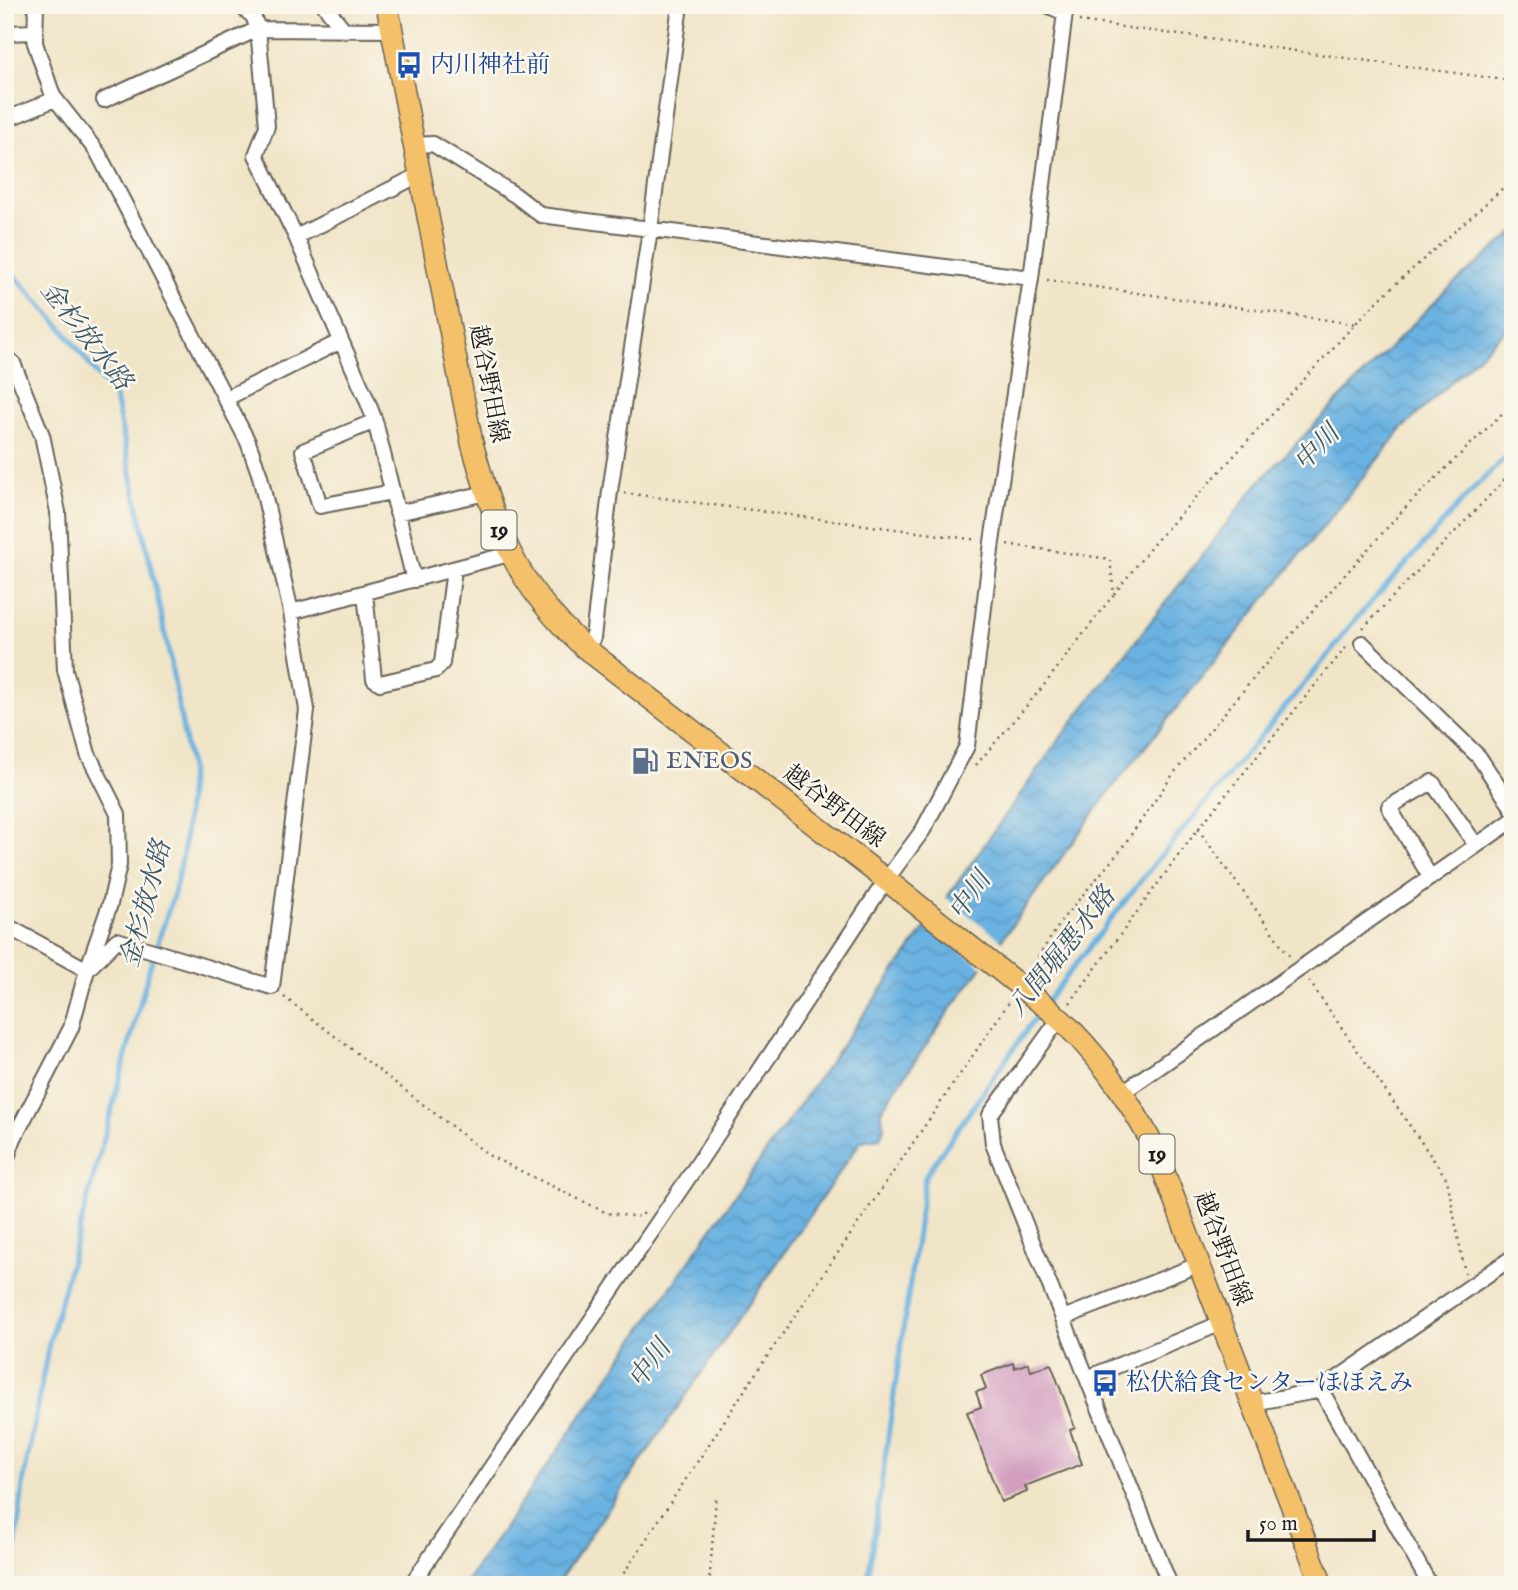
<svg xmlns="http://www.w3.org/2000/svg" width="1518" height="1590" viewBox="0 0 1518 1590" font-family="'IM FELL English','Noto Serif JP',serif">
<style>
.water{fill:url(#water-waves);stroke:#43677e;stroke-width:2}
.pier{fill:#f1e5c8}
.lines{fill:none;stroke-linecap:round;stroke-linejoin:round}
.stream{stroke:#6ab2e1;stroke-width:5}
.building{fill:#d29ec0}
.minor-casing{stroke:#676258;stroke-width:18}
.primary-casing{stroke:#676258;stroke-width:24}
.path{stroke:#676258;stroke-width:2.5;stroke-dasharray:2 5;stroke-linecap:butt}
.minor{stroke:#fff;stroke-width:14}
.primary{stroke:#f4c16b;stroke-width:21}
.primary-bridge-casing{stroke:#676258;stroke-width:24;stroke-linecap:butt}
.primary-bridge{stroke:#f4c16b;stroke-width:21}
.labels{text-anchor:middle;dominant-baseline:central;stroke-width:5;stroke-linejoin:round;paint-order:stroke}
.shield{fill:#fbf7ec;stroke:#5f5e5a;stroke-width:2}
.shield-label{font-size:23px;font-weight:bold;fill:#1c1c1c}
.transit-label{font-size:24px;fill:#164399;stroke:#fbf7ec;text-anchor:start}
.street-label{font-size:24px;fill:#1c1c1c;stroke:#fbf7ec}
.service-label{font-size:24px;fill:#4e5e75;stroke:#fbf7ec;text-anchor:start}
.water-label{font-size:26px;font-style:italic;fill:#3b586b;stroke:#fbf7ec}
</style>
<defs>
<pattern id="water-waves" width="16" height="10" patternUnits="userSpaceOnUse" patternTransform="scale(1.75)"><rect width="16" height="10" fill="#6ab2e1"/><path d="M0 5q4-4 8 0t8 0" fill="none" stroke="#5b98c0"/></pattern>
</defs>
<rect width="100%" height="100%" fill="#fbf7ec"/>
<filter id="ink" filterUnits="userSpaceOnUse"><feTurbulence type="fractalNoise" baseFrequency=".0143" numOctaves="2"/><feDisplacementMap in="SourceGraphic" scale="14" xChannelSelector="R" yChannelSelector="G"/><feConvolveMatrix kernelMatrix="1 2 1 2 8 2 1 2 1" color-interpolation-filters="sRGB"/></filter>
<filter id="wash" filterUnits="userSpaceOnUse"><feTurbulence type="fractalNoise" baseFrequency=".00686" numOctaves="4" result="noise"/><feDisplacementMap in="SourceGraphic" scale="28" xChannelSelector="R" yChannelSelector="G"/><feGaussianBlur stdDeviation="1.57" result="paint"/><feColorMatrix in="noise" values="0 0 0 0 0 0 0 0 0 0 0 0 0 0 0 0 0 1.4 0 .05"/><feComposite in="paint" operator="in"/></filter>
<g filter="url(#wash)">
<rect width="100%" height="100%" fill="#f1e5c8"/>
<!-- water -->
<path class="water" d="M1513 233V323L1403 428 1113 787 946 1016 881 1111 884 1128 880 1138 861 1141 556 1585H464L714 1225 1061 737 1259 482 1444 292Z"/>
<!-- pier -->
<path class="pier" d="M944 896 1004 942 985 969 925 923Z"/>
<g class="lines">
<!-- stream -->
<path class="stream" d="M5 265 61 327 115 398 168 648 190 769 184 849 174 893 149 970 49 1343 24 1478 11 1585
M1047 1001 1147 873 1334 648 1349 627 1476 486 1513 450
M867 1585 925 1176 1041 1009"/>
</g>
<g id="blocks">
<!-- building -->
<path class="building" d="M1013 1363 1015 1368 1028 1363 1031 1371 1051 1364 1075 1428 1070 1430 1082 1464 1025 1486 1027 1492 1001 1502 967 1412 981 1407 976 1392 986 1389 981 1375Z"/>
</g>
</g>
<g filter="url(#ink)">
<use href="#blocks" fill-opacity="0" stroke="#676258" stroke-width="2"/>
<g class="lines">
<defs>
<path id="minor" d="M36 5 35 43 53 96 98 153 248 442 260 476 291 612 307 710 272 987 117 940 87 970
M239 5 253 16 258 29 267 126 256 155 296 237 367 400 375 421 414 580
M324 5 345 31
M1047 5 1065 13
M5 33 35 32
M104 100 258 29 392 30
M5 120 55 99
M415 145 433 144 515 195 541 215 1031 278
M296 237 421 174
M5 357 13 363 42 435 58 512 65 670 88 754 118 814 119 865 110 904 87 970 71 1028 14 1138 5 1163
M225 399 341 341
M375 421 303 451 320 506 392 492
M397 513 486 493
M365 593 374 679 380 683 436 670 442 663 454 569
M291 612 509 554
M1362 643 1479 757 1513 809
M585 648 593 638 610 491 650 230 680 5
M1430 877 1389 807 1432 782 1476 845
M5 925 87 970
M1060 1018 990 1115 993 1144 1170 1585
M1123 1092 1513 820
M1063 1318 1200 1264
M1087 1378 1222 1323
M1321 1390 1430 1585
M1253 1403 1321 1390 1513 1257
M411 1585 697 1165 886 880 923 830 967 746 992 542 1031 278 1066 5"/>
<path id="primary" d="M387 5 472 443C497 532 515 584 585 648L894 886
M1050 1010C1095 1049 1127 1095 1155 1149L1322 1585"/>
</defs>
<!-- minor casing -->
<use href="#minor" class="minor-casing"/>
<!-- primary casing -->
<use href="#primary" class="primary-casing"/>
<!-- path -->
<path class="path" d="M1079 21 1513 81
M1047 280 1355 324
M624 493 978 540
M1114 594 1155 542 1355 324 1389 290 1513 179
M1363 628 1513 471
M976 765 1041 689 1114 594 1110 559 1006 544
M1198 829 1290 957
M1030 969 1065 916 1119 852 1174 773 1275 653 1403 510 1513 403
M1309 981 1447 1179 1465 1273
M284 997 490 1156 607 1213 640 1217 645 1212
M1070 1003 1198 829 1347 646
M616 1585 760 1367 1010 1001
M709 1585 716 1498"/>
<!-- minor -->
<use href="#minor" class="minor"/>
<!-- primary -->
<use href="#primary" class="primary"/>
<defs>
<path id="primary-bridge" d="M894 886 1050 1010"/>
</defs>
<!-- primary-bridge casing -->
<use href="#primary-bridge" class="primary-bridge-casing"/>
<!-- primary-bridge -->
<use href="#primary-bridge" class="primary-bridge"/>
</g>
</g>
<!-- icons -->
<defs>
<symbol id="bus-bare" viewBox="-9 -9 18 18"><path d="M-5-6H5V4H4V6H2V4H-2V6H-4V4H-5ZM-3.5-4V0h7V-4ZM-3.5 1.2v1.5H-2V1.2ZM2 1.2v1.5H3.5V1.2Z" fill="#1a4fb4" stroke="#fbf7ec" stroke-width="2.5" paint-order="stroke"/></symbol>
<symbol id="fuel-bare" viewBox="-9 -9 18 18"><path d="M-5.5-6h7V0h2V4h1.3V-2.5L3-4.5l.8-.8L6-3V5H2.5V1h-1V6h-7ZM-4.2-4.7v3.2H.2V-4.7Z" fill="#5c6f8a" stroke="#fbf7ec" stroke-width="2.5" paint-order="stroke"/></symbol>
</defs>
<g fill-rule="evenodd">
<use href="#bus-bare" x="390" y="46" width="38" height="38"/>
<use href="#fuel-bare" x="626" y="742" width="38" height="38"/>
<use href="#bus-bare" x="1086" y="1364" width="38" height="38"/>
</g>
<g class="labels">
<!-- shield labels -->
<g class="shield">
<rect x="481.5" y="510.5" width="35" height="39" rx="5"/>
<rect x="1139.5" y="1134.5" width="35" height="39" rx="5"/>
</g>
<g class="shield-label">
<text x="499" y="530">19</text>
<text x="1157" y="1154">19</text>
</g>
<!-- transit labels -->
<g class="transit-label">
<text x="430" y="65">内川神社前</text>
<text x="1126" y="1383">松伏給食センターほほえみ</text>
</g>
<!-- street labels -->
<g class="street-label">
<text transform="translate(488 384) rotate(79)">越谷野田線</text>
<text transform="translate(834 807) rotate(37)">越谷野田線</text>
<text transform="translate(1222 1249) rotate(69)">越谷野田線</text>
</g>
<!-- service labels -->
<g class="service-label">
<text x="666" y="761">ENEOS</text>
</g>
<!-- water labels -->
<g class="water-label">
<text transform="translate(86 336) rotate(52)">金杉放水路</text>
<text transform="translate(1317 448) rotate(-46)">中川</text>
<text transform="translate(970 896) rotate(-55)">中川</text>
<text transform="translate(146 904) rotate(-75)">金杉放水路</text>
<text transform="translate(1062 952) rotate(-52)">八間堀悪水路</text>
<text transform="translate(650 1364) rotate(-54)">中川</text>
</g>
</g>
<!-- margin -->
<rect width="1518" height="1590" fill="none" stroke="#fbf7ec" stroke-width="28"/>
<!-- scale -->
<path d="M1248 1530v10h126v-10" fill="none" stroke="#1c1c1c" stroke-width="3.5"/>
<text x="1259" y="1530" font-size="21" fill="#1c1c1c" stroke="#fbf7ec" stroke-width="5" paint-order="stroke">50 m</text>
</svg>
